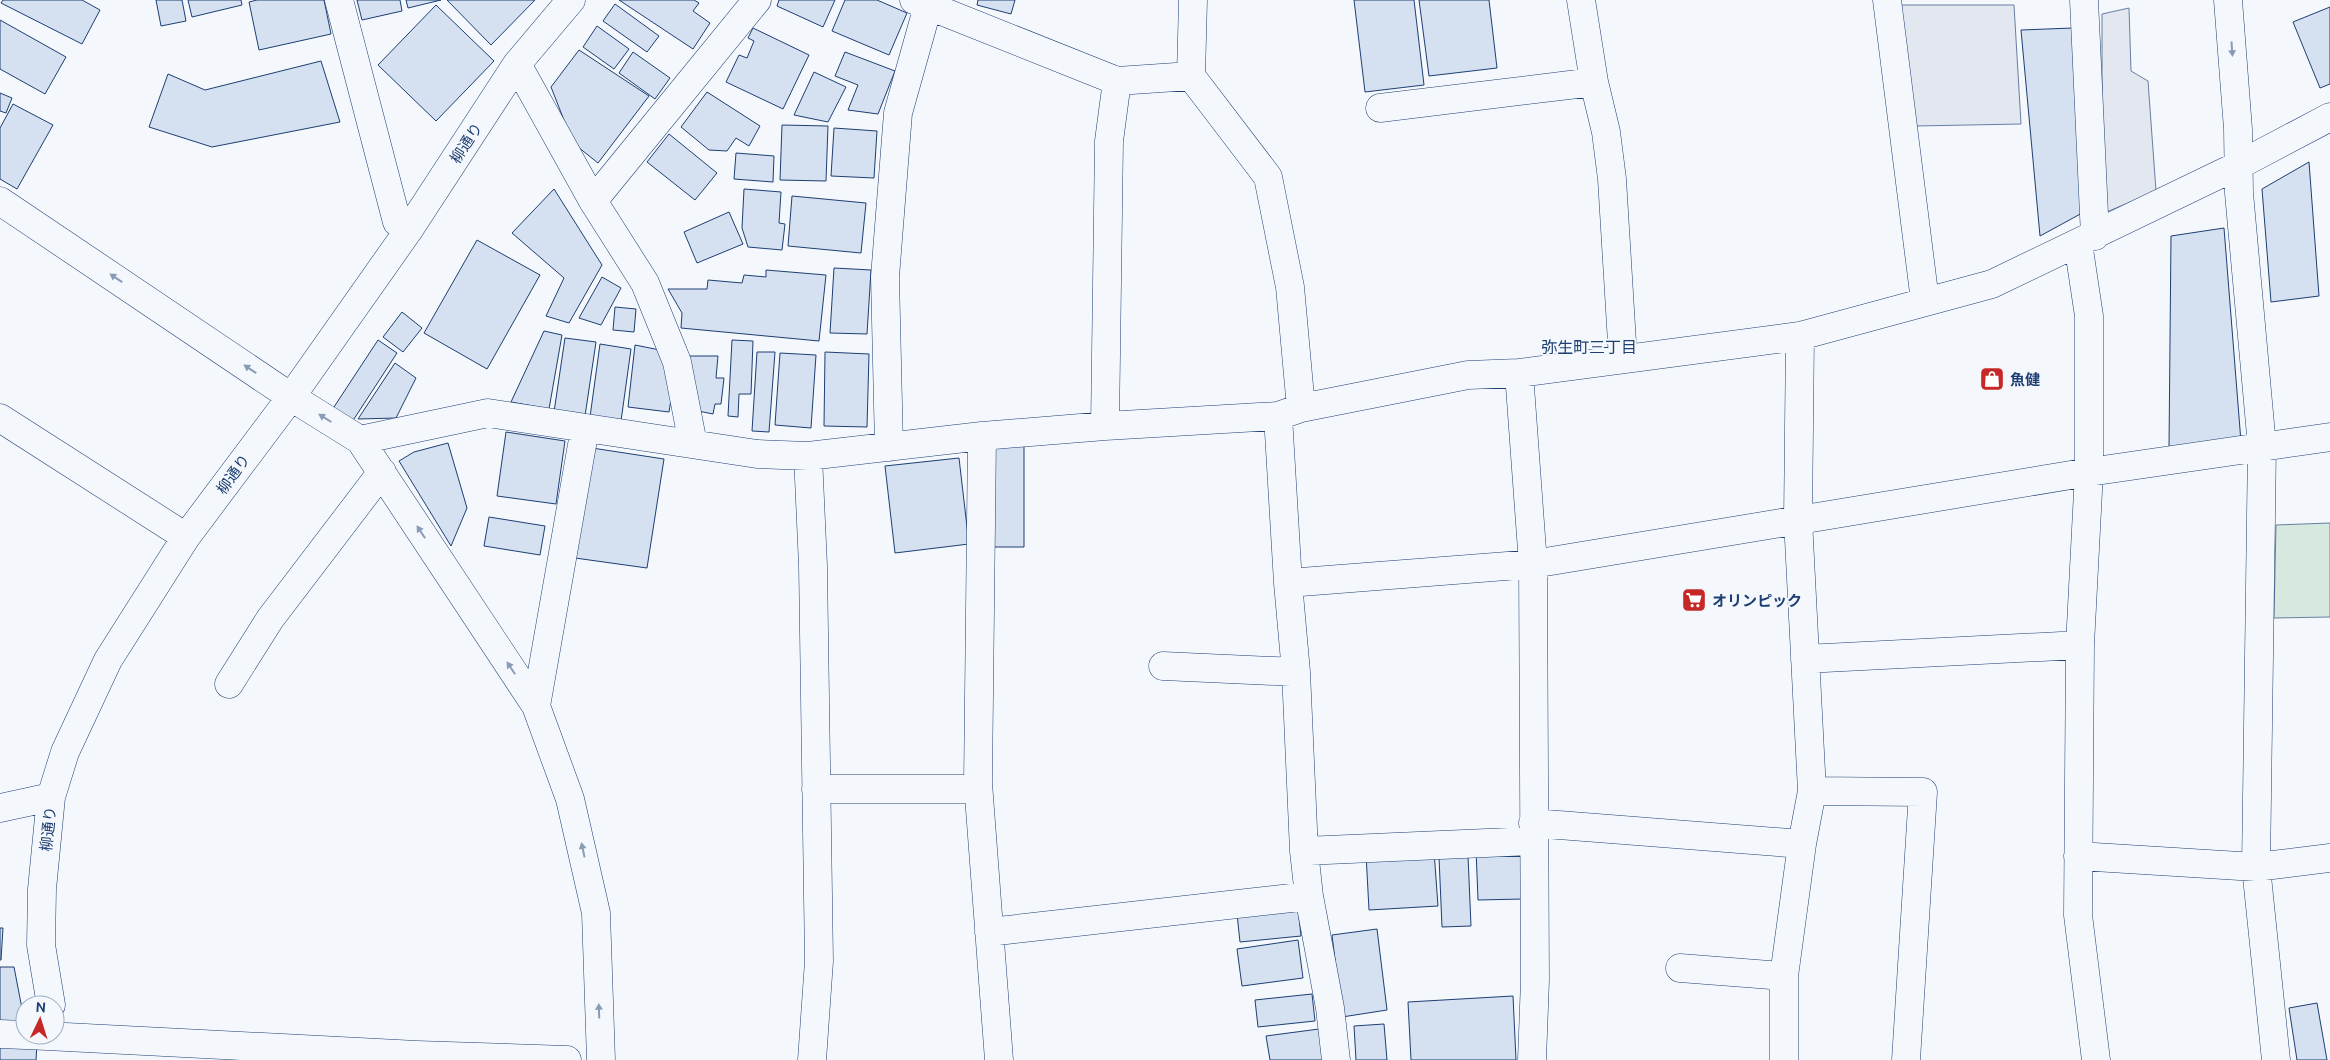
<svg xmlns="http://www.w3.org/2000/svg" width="2330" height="1060" viewBox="0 0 2330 1060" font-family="Ubuntu,'Noto Sans JP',sans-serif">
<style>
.green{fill:#d7e8df;stroke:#687fa3}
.parking{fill:#e3e8f0;stroke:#687fa3}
.building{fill:#d5e0f0;stroke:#1d3f73}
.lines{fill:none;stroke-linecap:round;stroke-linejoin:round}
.minor-casing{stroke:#1d3f73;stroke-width:29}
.minor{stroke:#f4f7fb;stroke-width:28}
.oneway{fill:#889bb7}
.labels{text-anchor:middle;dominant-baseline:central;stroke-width:4;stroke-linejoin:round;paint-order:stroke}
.street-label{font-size:15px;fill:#1d3f73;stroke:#f4f7fb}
.poi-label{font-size:15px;font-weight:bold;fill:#1d3f73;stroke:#f4f7fb;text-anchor:start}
.neighbourhood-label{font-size:16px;fill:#1d3f73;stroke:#f4f7fb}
</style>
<rect width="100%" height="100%" fill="#f4f7fb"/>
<!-- green -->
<path class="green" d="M2330 523V617L2274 618 2276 525Z"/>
<!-- parking -->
<path class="parking" d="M1894 5H2014L2021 124 1916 126Z
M2129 8 2131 71 2148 81 2156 191 2102 214V14Z"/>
<!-- building -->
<path class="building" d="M3 0H82L100 10 82 44 1 3Z
M156 0H182L186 21 161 26Z
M188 0H241L242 5 192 17Z
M257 0H324L331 34 259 50 249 2Z
M357 0H400L402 11 362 20Z
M406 0H441L408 8Z
M447 0H535L491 45Z
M619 0H694L699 3 693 11 710 23 693 49Z
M779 0H835L823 27 777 6Z
M845 0H877L907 13 889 55 832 31Z
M978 0H1015L1011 14 977 5Z
M1354 0H1414L1424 85 1365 92Z
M1419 0H1489L1497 68 1429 76Z
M615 4 659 36 647 52 603 21Z
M436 5 494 61 436 121 378 65Z
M2330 7V84L2320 88 2293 22Z
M0 20 66 57 45 94 0 69Z
M597 26 629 49 614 69 583 47Z
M753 28 809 55 783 109 726 82 739 55 747 58 754 41 748 38Z
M2073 28 2084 212 2040 236 2021 30Z
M579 50 649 96 598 163 573 143 551 87Z
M633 52 670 78 655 99 619 73Z
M845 52 895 71 878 114 848 110 858 85 835 76Z
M321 61 340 122 212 147 149 127 168 74 205 90Z
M814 72 846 87 828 122 794 115Z
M707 92 760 126 749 146 736 138 727 151 709 150 681 127Z
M0 93 12 98 6 113 0 111Z
M13 104 53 125 17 189 0 179V128Z
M782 125 828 126 826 181 780 180Z
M834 128 877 131 874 178 831 176Z
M669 134 717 173 695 200 647 162Z
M736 153 774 156 773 182 734 179Z
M2309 162 2319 296 2271 302 2262 189Z
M554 189 602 265 569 323 546 316 564 278 512 233Z
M744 189 781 192 779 223 785 224 782 250 748 247 742 228Z
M792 196 866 203 861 253 788 246Z
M729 212 743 244 697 263 684 232Z
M2224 228 2241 442 2169 448 2171 236Z
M477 240 540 275 487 369 424 333Z
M834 268 871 270 867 334 830 333Z
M766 270 826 275 819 341 681 328 682 313 668 289H707L708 280 742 283 744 275 766 277Z
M602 277 621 288 601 325 579 318Z
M615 307 636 309 634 332 613 330Z
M402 312 422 328 403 352 383 337Z
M544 331 562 335 549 409 511 402Z
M565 338 596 342 585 416 554 412Z
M378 340 397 353 352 422 332 410Z
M732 340 753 341 751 394H739L738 417 728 416Z
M600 344 631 349 621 421 590 417Z
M635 345 660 350 673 387 669 412 628 407Z
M757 352H775L769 432 752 431Z
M825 352 869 354 867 427 824 426Z
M780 353 816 355 811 428 775 425Z
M686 356H718L716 378H724L721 404H715L713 414 698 411Z
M395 363 416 378 396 418 358 419Z
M506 432 565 441 556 504 497 496Z
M448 443 467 508 451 546 399 461 414 452Z
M993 446H1024V547H993Z
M592 448 664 459 647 568 575 558Z
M959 458 969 544 895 553 885 466Z
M489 517 545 526 540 555 484 546Z
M1522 848 1523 899 1478 900 1476 849Z
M1434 851 1438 906 1369 910 1366 854Z
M1468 856 1471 926 1442 927 1439 857Z
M1298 908 1301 936 1240 942 1237 914Z
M0 928H3L1 960H0Z
M1377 929 1387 1010 1342 1017 1332 935Z
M1298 940 1303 978 1242 986 1237 949Z
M0 967H14L25 1024H0Z
M1312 994 1315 1021 1258 1027 1255 1000Z
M1513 996 1516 1060H1411L1408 1002Z
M2317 1003 2327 1060H2297L2289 1008Z
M1384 1024 1387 1060H1356L1354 1026Z
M1319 1029 1323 1060H1270L1266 1036Z
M0 1041 37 1043 36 1060H0Z"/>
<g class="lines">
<defs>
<path id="minor" d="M339 0 397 222 408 231
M914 0 1117 81 1191 76
M1193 0 1191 76 1268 177 1290 287 1301 408
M1581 0 1594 82 1606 132 1612 179 1623 359
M1887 0 1925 301
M2084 0 2095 236
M2228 0 2238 129 2239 193 2262 446 2256 867 2276 1060
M517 64 593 201 645 283 677 362 693 444
M1380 108 1594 82
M0 201 291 397 360 440 536 706 570 799 596 913 601 1060
M593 201 757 0
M2078 243 2089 316V472L2080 645
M1519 373 1533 564 1535 980 1532 1060
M1278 416 1288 583 1296 672 1304 851 1309 896 1330 1008 1336 1060
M0 418 186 537
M1105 426 1109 141 1117 81
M982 436 978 783 999 1060
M360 440 488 413 757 454 808 456 982 436 1105 426 1278 416 1301 408 1468 375 1519 373 1800 336 1992 284 2239 165 2330 117
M889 447 885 277 898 113 928 6
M808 456 813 566 819 961 812 1060
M1288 583 1533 564 2089 472 2330 437
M1805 659 2080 645 2078 915 2096 1060
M1163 666 1296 672
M229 684 270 619 382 472
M536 706 585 428
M816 789H978
M1812 791 1923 792 1906 1060
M0 808 51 797
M1533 823 1802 844
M1304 851 1533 841
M2078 856 2256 867 2330 858
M989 932 1309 896
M1680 968 1784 976
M51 1005 41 945 42 889 51 797 65 752 108 660 186 537 291 397 408 231 517 64 571 0
M0 1034 25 1035
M27 1035 417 1055 567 1060
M1784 1060V976L1802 844 1812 791 1798 520 1800 336"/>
</defs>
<!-- minor casing -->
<use href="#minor" class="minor-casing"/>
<!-- minor -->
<use href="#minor" class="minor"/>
</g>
<!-- one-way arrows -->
<defs><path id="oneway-solid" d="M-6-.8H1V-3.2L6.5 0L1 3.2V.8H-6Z" transform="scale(1.25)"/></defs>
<g class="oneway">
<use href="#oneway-solid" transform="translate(2232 49) rotate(86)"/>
<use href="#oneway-solid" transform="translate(116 278) rotate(-146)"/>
<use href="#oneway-solid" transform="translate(250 369) rotate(-146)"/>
<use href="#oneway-solid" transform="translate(325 418) rotate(-148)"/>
<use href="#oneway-solid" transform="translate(421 532) rotate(-123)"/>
<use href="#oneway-solid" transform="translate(511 668) rotate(-123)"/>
<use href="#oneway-solid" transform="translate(583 850) rotate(-102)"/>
<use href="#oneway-solid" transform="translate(599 1011) rotate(-92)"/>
</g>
<!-- icons -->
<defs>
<symbol id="shop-square" viewBox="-11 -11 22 22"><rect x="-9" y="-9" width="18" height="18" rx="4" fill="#c62828" stroke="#f4f7fb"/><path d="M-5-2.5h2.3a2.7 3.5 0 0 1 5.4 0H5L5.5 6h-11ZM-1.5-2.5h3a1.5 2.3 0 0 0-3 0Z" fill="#fff"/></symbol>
<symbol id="supermarket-square" viewBox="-11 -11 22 22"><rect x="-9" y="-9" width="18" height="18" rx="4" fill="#c62828" stroke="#f4f7fb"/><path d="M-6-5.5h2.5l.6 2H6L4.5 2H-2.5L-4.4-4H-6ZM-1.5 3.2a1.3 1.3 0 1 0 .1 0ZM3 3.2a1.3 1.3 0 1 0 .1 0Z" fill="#fff"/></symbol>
</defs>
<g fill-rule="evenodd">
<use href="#shop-square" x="1978" y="365" width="28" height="28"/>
<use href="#supermarket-square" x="1680" y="586" width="28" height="28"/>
</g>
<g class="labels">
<!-- street labels -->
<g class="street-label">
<text transform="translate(466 143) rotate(-57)">柳通り</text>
<text transform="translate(233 474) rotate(-54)">柳通り</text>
<text transform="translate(48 829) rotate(-84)">柳通り</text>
</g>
<!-- poi labels -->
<g class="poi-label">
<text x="2010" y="379">魚健</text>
<text x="1712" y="600">オリンピック</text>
</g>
<!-- neighbourhood labels -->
<g class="neighbourhood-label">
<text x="1589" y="347">弥生町三丁目</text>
</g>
</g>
<!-- north arrow -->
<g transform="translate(40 1020) rotate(4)"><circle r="24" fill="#f4f7fb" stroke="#9eadc5"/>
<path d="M0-4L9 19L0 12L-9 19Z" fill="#c62828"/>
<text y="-8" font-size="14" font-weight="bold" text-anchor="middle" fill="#1d3f73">N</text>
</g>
</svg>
